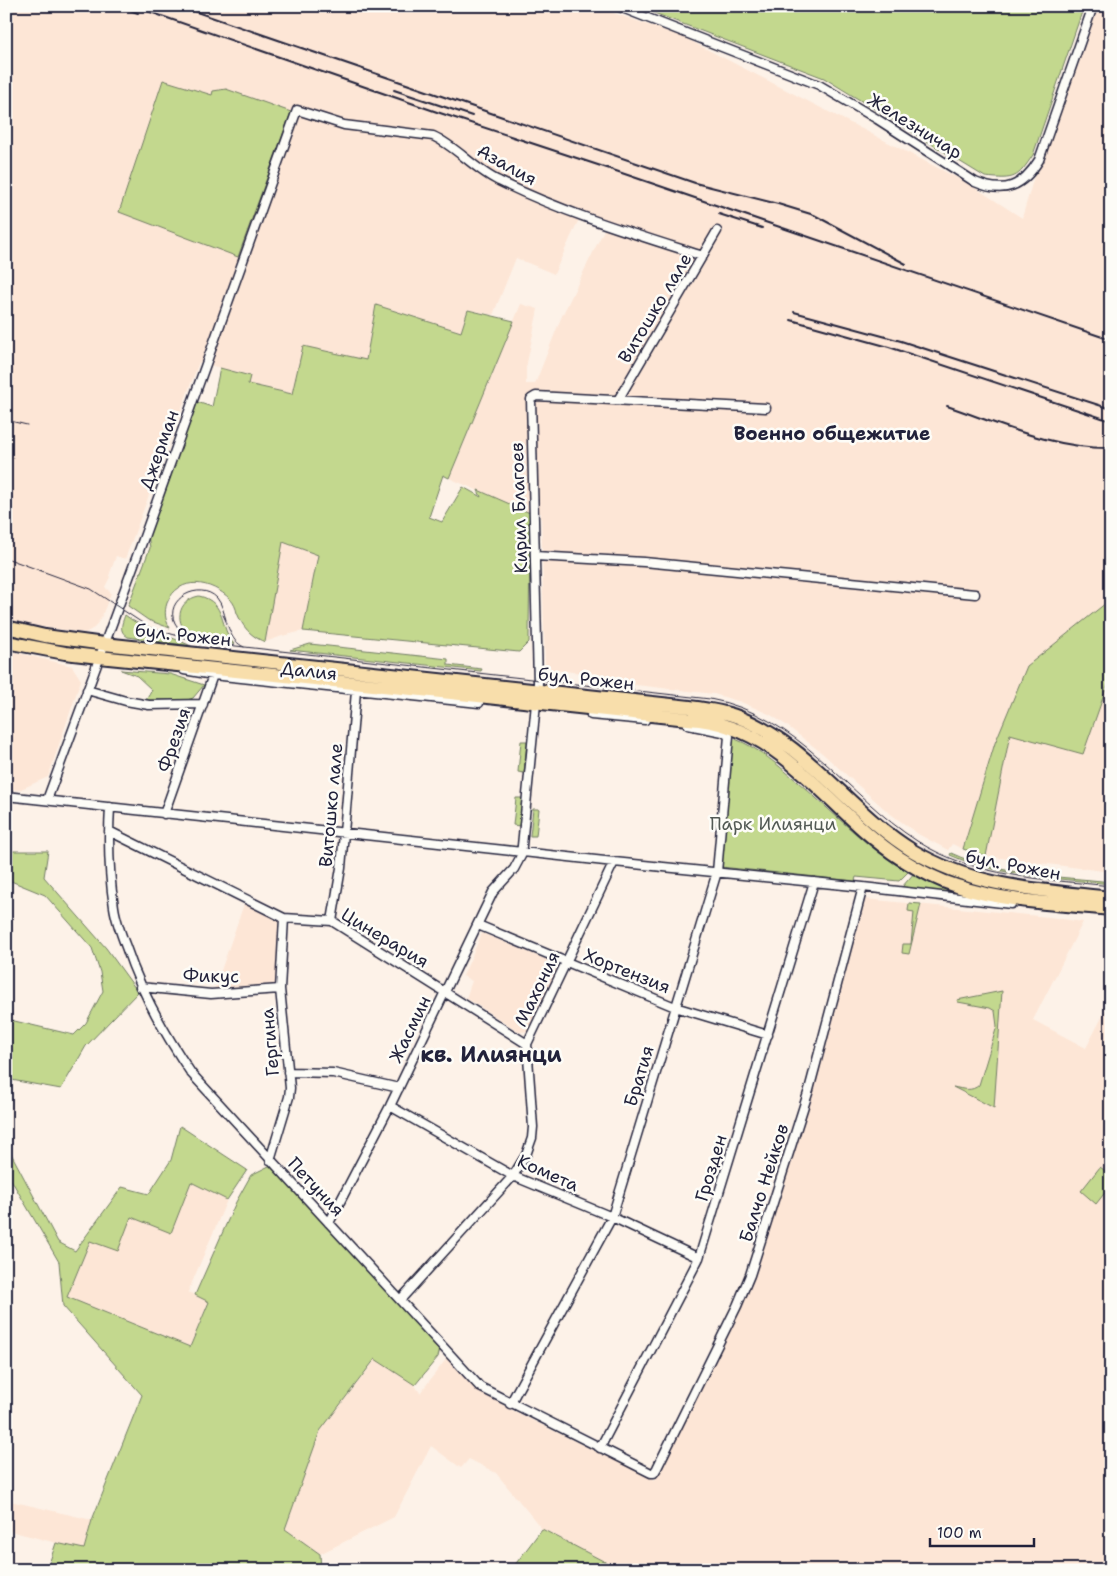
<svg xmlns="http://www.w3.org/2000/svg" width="1117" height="1576" viewBox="0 0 1117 1576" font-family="'Shantell Sans',sans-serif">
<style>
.built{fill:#fde6d6}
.green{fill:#c3d88e;stroke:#727d64}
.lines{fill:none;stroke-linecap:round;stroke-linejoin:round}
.minor-casing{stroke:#22223b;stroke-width:11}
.primary-casing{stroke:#22223b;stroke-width:16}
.minor{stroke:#fdfcf7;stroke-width:8}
.primary{stroke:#f8deab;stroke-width:12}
.tram{stroke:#22223b;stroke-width:1}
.rail{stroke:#22223b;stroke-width:2}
.labels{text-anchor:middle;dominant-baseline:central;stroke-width:5;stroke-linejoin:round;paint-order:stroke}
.street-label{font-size:18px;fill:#22223b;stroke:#fdfcf7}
.park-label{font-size:18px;fill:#525954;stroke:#fdfcf7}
.neighbourhood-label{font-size:19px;font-weight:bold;fill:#22223b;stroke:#fdfcf7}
.district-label{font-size:22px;font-weight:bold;fill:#22223b;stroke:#fdfcf7}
</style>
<rect width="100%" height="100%" fill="#fdf2e8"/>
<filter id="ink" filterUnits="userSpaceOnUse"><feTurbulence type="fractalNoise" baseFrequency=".02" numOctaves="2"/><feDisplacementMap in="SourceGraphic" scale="10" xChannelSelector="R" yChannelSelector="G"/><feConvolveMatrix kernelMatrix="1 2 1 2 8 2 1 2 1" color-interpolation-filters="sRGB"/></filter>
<g filter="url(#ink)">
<!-- built -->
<path class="built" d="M6 6H593L681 36 971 185 1022 218 1039 160 1093 6H1111V872L993 857 963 849 952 844 948 850 918 834 888 812 822 753 786 725 771 715 741 702 714 694 619 683V677L545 669 541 513H530L449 478 521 304 538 309 526 368V384H535L561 318 605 228 579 219 554 274 516 258 493 315 468 310 461 332 376 305 366 360 292 394 248 384 249 376 199 362 125 559 116 556 109 576 110 577 105 587 111 593 101 618 94 628 85 633 35 626 6 620Z
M282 542 318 555 303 631 282 636 265 642Z
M6 650 72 666 81 680 48 777 19 790 6 789Z
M865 899 1049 917 1083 922 1033 1020 1086 1048 1111 1000V1570H603L606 1563 542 1529 496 1473 469 1459 461 1468 431 1446 394 1517 320 1554 285 1529 320 1431 376 1359 415 1385 420 1393 447 1358 475 1389 519 1414 655 1480 743 1299 811 1091Z
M245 901 281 921 277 957V984L215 988Z
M482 933 560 965 528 1031 520 1032 466 998 472 981 463 976Z
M191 1182 227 1200 188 1292 209 1301 190 1347 67 1297 90 1241Z
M6 1500 92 1520 84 1550 6 1530Z"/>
<!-- green -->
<path class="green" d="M636 6H1084L1033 155C1017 179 1015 180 985 177L824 78Z
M163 80 212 95 213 91 226 89 291 112 238 257 119 212Z
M376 305 461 332 468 310 514 321 449 478 443 475 429 517 442 522 463 487 481 497 478 490 530 513 529 642 519 652 303 631 318 555 283 542 265 642C250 636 243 627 237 613 236 608 234 603 230 599 212 581 179 574 167 603 164 612 165 620 170 628L148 620 128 606 150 548 148 535 197 402 212 407 220 368 250 376 248 384 292 394 303 346 366 360Z
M199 596C227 602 219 628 234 644 220 643 204 643 192 636 173 625 177 600 199 596Z
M1111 599V675L1083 754 1010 734 986 856 963 849 995 743 1027 666Z
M125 615C145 631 169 635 191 646L128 637C118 631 122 624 125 615Z
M310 644 448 659V665L482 669 481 671 290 650Z
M121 670 170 674 204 685 193 698 187 700H146L152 690 137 676Z
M735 739C759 748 779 766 798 782 834 813 868 849 908 872L899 881 856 877 855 881 721 867 732 741Z
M521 741H527L524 773 518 772Z
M516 798H522L519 826 513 825Z
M533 809H539L536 836H530Z
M6 851H48L44 877 106 948 138 992 86 1046 61 1089 6 1079V1019L74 1035 86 1023 103 991 100 972 92 948 45 895 6 879Z
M951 853C1000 876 1058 876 1111 882V884C1057 878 1000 877 950 855Z
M915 872 985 899 902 887Z
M909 903 921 904 909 954 902 953 903 944H911L914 912 908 911Z
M1002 991 994 1108 953 1087C963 1089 972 1092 979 1085L997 1026 995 1011 990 1008 958 1002 957 1000Z
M180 1126 247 1170 227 1200 191 1182 171 1233 131 1217 118 1251 90 1241 67 1297 190 1347 209 1302 195 1295 236 1202 251 1175 271 1165 440 1349 438 1357 415 1385 375 1359 320 1431 285 1529 320 1554 321 1570H47L56 1543 84 1549 92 1520 142 1395 63 1306 59 1262 6 1171V1144L58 1242 75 1251 122 1187 149 1194 171 1160Z
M1100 1167 1111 1175V1185L1096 1204 1081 1191Z
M542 1529 607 1563 603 1570H511Z"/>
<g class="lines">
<defs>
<path id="minor" d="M617 6 819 85 877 119 975 182C1005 195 1023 186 1039 160L1093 6
M618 400 717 231
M535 556 644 562 975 594
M184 670 213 675 479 703
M87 690 126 701 149 705 203 704
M591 715 645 720
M6 796 614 862 863 887 1011 904
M47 800 144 537 297 110 344 125 433 136C457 147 475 170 499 181 564 213 634 234 703 256
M110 807C108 840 109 874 114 907 116 921 121 934 126 947 141 992 164 1033 191 1073L480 1387 651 1473H654L657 1468 737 1306 750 1275 809 1090 863 887
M164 814 213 675
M109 831 284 918 332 921 527 1044
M332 921 341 868 356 691
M478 925 675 1007 768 1035
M140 987 211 994 280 989
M288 1072 333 1073 399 1088
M390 1106 513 1176 612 1217 699 1258
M270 1160 289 1097 290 1088 280 989 284 918
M329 1223 390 1106 493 892 514 869 521 856 538 683 531 399 536 396 766 408
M401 1299 513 1176 526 1155 532 1138 533 1127 527 1044 614 862
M510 1404 612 1217 717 872 729 736 723 732 688 725
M600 1448 699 1258 814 882"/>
<path id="primary" d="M6 627 45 636 104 644 690 707C706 709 723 711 738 717 808 744 850 813 913 851 975 888 1041 890 1111 898
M6 642 65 653 99 657 451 693 688 719C702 720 716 722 729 727 795 748 842 821 900 858 917 869 937 880 957 886 1003 902 1062 904 1111 909"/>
</defs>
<!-- minor casing -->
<use href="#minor" class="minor-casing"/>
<!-- primary casing -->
<use href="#primary" class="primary-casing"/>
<!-- minor -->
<use href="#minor" class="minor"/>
<!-- primary -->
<use href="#primary" class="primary"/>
<!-- tram -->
<path class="tram" d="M6 420 27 425
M6 456 14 458
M6 558 91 589 150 628 200 642 710 699C799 715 846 795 917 841 975 878 1045 879 1111 886
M223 615C230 627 229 640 244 647
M189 637C184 633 178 629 175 623 163 599 200 580 217 598 222 604 224 613 226 620"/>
<!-- rail -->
<path class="rail" d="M119 6 138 13
M133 6 437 112 610 169 1111 340
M179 6 695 183 778 204 814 215 906 264
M394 90 472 116
M719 214 762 228
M794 312 901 341 1111 409
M791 320 889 347 1111 421
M947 406C1000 424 1054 449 1111 448"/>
</g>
</g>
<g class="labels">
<!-- street labels -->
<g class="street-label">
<text transform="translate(915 126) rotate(32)">Железничар</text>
<text transform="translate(507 165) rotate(29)">Азалия</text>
<text transform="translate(655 308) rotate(-59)">Витошко лале</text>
<text transform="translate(159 450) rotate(-70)">Джерман</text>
<text transform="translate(519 508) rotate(-92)">Кирил Благоев</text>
<text transform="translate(183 635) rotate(6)">бул. Рожен</text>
<text transform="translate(309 671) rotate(6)">Далия</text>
<text transform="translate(586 679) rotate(6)">бул. Рожен</text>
<text transform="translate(174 740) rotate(-71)">Фрезия</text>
<text transform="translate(331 805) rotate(-85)">Витошко лале</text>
<text transform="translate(1013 865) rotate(11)">бул. Рожен</text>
<text transform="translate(385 938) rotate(31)">Цинерария</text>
<text transform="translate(627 971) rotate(22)">Хортензия</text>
<text transform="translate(211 976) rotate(1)">Фикус</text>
<text transform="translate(537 989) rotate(-64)">Махония</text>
<text transform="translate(410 1029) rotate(-64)">Жасмин</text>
<text transform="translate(270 1042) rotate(-95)">Гергина</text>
<text transform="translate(639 1076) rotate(-73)">Братия</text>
<text transform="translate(711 1168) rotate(-73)">Грозден</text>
<text transform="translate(548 1173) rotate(24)">Комета</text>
<text transform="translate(764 1183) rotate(-72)">Балчо Нейков</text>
<text transform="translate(316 1187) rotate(47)">Петуния</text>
</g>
<!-- park labels -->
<g class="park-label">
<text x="773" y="824">Парк Илиянци</text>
</g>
<!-- neighbourhood labels -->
<g class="neighbourhood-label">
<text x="832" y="433">Военно общежитие</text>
</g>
<!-- district labels -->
<g class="district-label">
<text x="491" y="1054">кв. Илиянци</text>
</g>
</g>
<!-- margin -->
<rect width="1117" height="1576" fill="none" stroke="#fdfcf7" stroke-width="25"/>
<rect x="12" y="12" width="1092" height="1551" fill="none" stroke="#22223b" stroke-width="2" filter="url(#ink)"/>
<!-- scale -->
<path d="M930 1538v8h104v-8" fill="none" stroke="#22223b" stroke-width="2.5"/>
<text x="937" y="1538" font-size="15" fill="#22223b" stroke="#fdfcf7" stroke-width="4" paint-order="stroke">100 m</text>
</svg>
